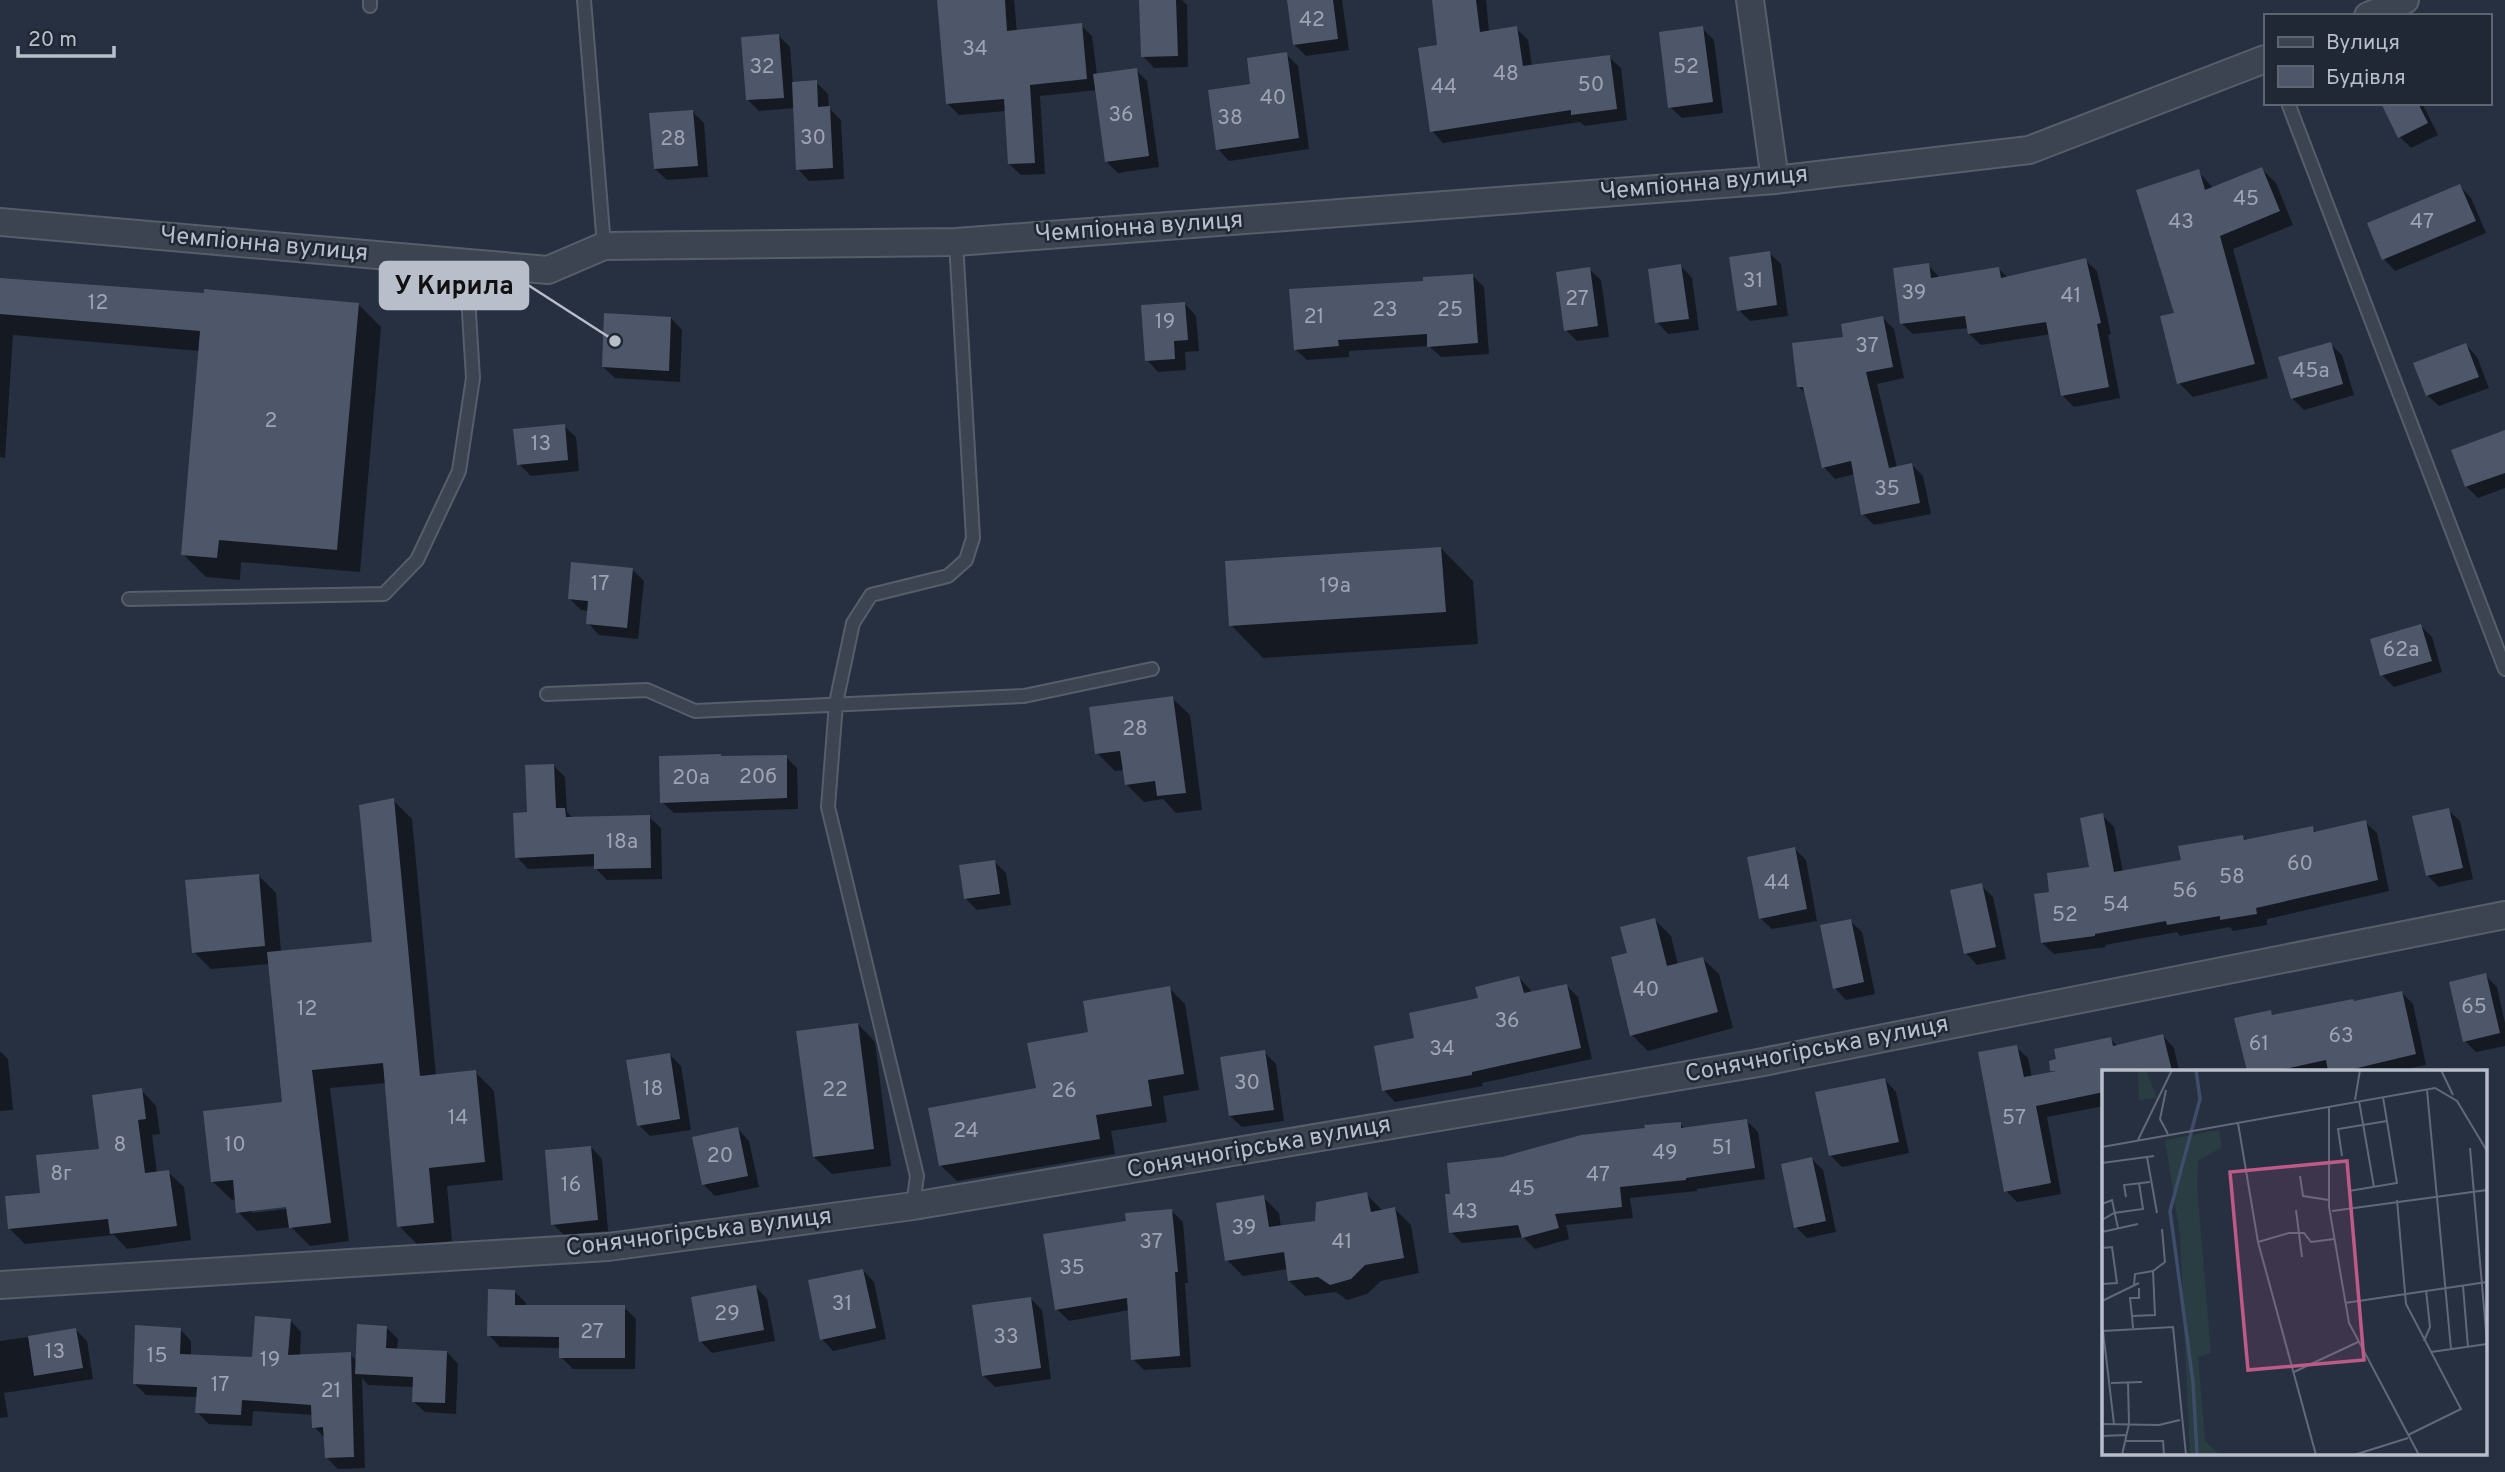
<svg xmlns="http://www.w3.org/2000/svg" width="2505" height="1472" viewBox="0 0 2505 1472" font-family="Overpass,sans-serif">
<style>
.shadow{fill:#0007;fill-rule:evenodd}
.building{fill:#4e576a}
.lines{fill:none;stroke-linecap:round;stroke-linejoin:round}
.lane-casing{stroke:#575e6b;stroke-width:16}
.street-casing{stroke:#575e6b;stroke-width:30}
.lane{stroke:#3c4351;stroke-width:12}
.street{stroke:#3c4351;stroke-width:26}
.labels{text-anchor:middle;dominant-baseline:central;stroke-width:5;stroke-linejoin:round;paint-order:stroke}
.number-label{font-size:21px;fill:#9ea4b3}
.street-label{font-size:24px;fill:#b9becb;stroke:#202836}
.inset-river{fill:none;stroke:#3e4d69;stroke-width:3.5}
.inset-road{fill:none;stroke:#616978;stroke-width:2}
.view{fill:#be5a88;fill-opacity:0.15;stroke:#be5a88;stroke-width:3.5}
.inset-edge{fill:none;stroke:#b9becb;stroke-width:3.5}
.leader{fill:none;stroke:#b9becb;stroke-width:2.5}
.callout-dot{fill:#b9becb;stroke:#202836;stroke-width:2.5}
.callout{fill:#b9becb;stroke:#b9becb;stroke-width:2.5}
.callout-label{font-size:26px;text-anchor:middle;font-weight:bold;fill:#111}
</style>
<rect width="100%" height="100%" fill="#273041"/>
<!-- shadow -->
<path class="shadow" d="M938 0H1014L1017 32 1081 25 1092 36 1097 75 1136 70 1147 81 1159 167 1118 173 1107 162 1097 90 1040 96 1045 174 1021 175 1009 164 1006 111 959 115 947 103Z
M1141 0H1182L1187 5 1188 67 1154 68 1143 56Z
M1289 0H1342L1349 50 1306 56 1294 44Z
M1434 0H1486L1489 32 1516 28 1528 40 1532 66 1609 57 1621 68 1627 120 1585 126 1580 122 1443 143 1432 131 1439 47Z
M1702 28 1714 40 1723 113 1682 118 1670 107Z
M779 36 790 47 793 84 816 82 828 94 829 108 841 120 844 179 809 181 798 169 795 108 759 111 747 99Z
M1286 54 1298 66 1309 149 1229 161 1218 149 1252 86Z
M2383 103H2422L2438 135 2411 148 2400 137Z
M692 111 704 123 708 177 667 180 655 169Z
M2262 169 2276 183 2293 225 2233 249 2268 378 2193 397 2179 383 2176 314 2198 171 2213 188Z
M2460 186 2471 198 2486 233 2395 271 2384 259 2369 224Z
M1769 253 1781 264 1788 316 1750 321 1739 310Z
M2085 260 2097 271 2111 334 2108 335 2120 398 2074 407 2063 396 2051 334 1981 345 1969 334 1968 328 1913 334 1901 323 1928 265 1940 278 1999 269 2008 278Z
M1681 266 1692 278 1699 330 1668 334 1657 322Z
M1589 269 1601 280 1609 337 1577 341 1566 330Z
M1473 276 1484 287 1489 354 1441 357 1429 346 1349 351V357L1307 360 1295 349 1425 282Z
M0 280 358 304 381 327 360 572 241 562 240 580 206 577 183 554 200 351 13 335 5 458 0 457Z
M1185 304 1196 316 1199 351 1185 352 1186 370 1158 372 1147 360Z
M671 318 682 330 680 382 615 378 603 367Z
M1883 318 1894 329 1904 378 1877 384 1897 468 1912 465 1923 476 1931 514 1874 525 1863 514 1855 474 1835 479 1824 467 1806 394 1799 387 1845 338Z
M2330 344 2342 355 2354 395 2304 410 2292 398Z
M2466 345 2477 357 2489 388 2439 406 2427 395Z
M564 426 576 437 579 471 531 476 519 464Z
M2505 432V488L2478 498 2466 486Z
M1441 548 1473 581 1478 644 1263 658 1231 625Z
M632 569 644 581 638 639 599 635 588 623 589 611 581 610 570 599Z
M2421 626 2432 637 2442 672 2394 687 2382 675Z
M1172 698 1190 715 1202 810 1176 813 1163 799 1144 802 1126 784 1124 770 1115 771 1097 753Z
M786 757 797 768 798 809 674 813 662 802Z
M554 766 565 777 567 812 574 819 649 817 661 828 662 879 607 880 596 869V866L528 869 517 857Z
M393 800 412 819 436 1076 475 1072 494 1091 503 1180 447 1186 452 1241 418 1245 399 1226 386 1083 330 1088 349 1241 310 1246 291 1227 257 1231 238 1212 236 1199 232 1200 212 1181 283 1104 270 964 211 969 194 952 258 875 276 893 281 952 374 943ZM295 1205V1208L252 1213V1209Z
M2448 810 2460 821 2473 879 2439 887 2427 875Z
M2102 815 2114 827 2123 872 2183 861 2243 837 2247 841 2312 828 2317 833 2365 822 2377 833 2389 891 2267 919V925L2233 931 2230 927 2180 936 2177 932 2105 945 2106 947 2054 954 2042 943 2051 893 2091 869Z
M1795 849 1806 860 1817 921 1772 929 1760 918Z
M995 862 1006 873 1011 905 977 910 965 898Z
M1981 885 1993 897 2006 959 1977 965 1966 953Z
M1655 920 1671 936 1678 965 1703 959 1719 974 1733 1028 1648 1051 1632 1035 1629 954Z
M1850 921 1862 932 1875 994 1846 1000 1835 988Z
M2485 975 2497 987 2505 1023V1046L2476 1052 2465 1041Z
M1519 978 1530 989 1531 994 1567 986 1578 997 1592 1059 1482 1083 1483 1086 1395 1102 1384 1090 1416 1040Z
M1169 988 1185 1004 1199 1090 1163 1096 1167 1122 1111 1131 1115 1154 957 1181 940 1165 1038 1090 1090 1033Z
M2402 993 2413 1004 2426 1065 2397 1071H2248L2236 1019 2270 1012 2274 1016Z
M858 1024 875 1042 891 1166 832 1174 814 1157Z
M2163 1036 2174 1048 2179 1071H2104V1106L2047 1117 2061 1194 2017 1202 2006 1191 2016 1047 2028 1058 2032 1078 2059 1073 2110 1039 2118 1046Z
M0 1051 8 1059 13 1110 0 1111Z
M1264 1052 1276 1064 1284 1121 1242 1127 1230 1116Z
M669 1054 681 1066 691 1130 650 1136 639 1125Z
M1885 1080 1896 1092 1909 1153 1842 1167 1830 1155Z
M141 1090 156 1106 160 1134 152 1135 157 1173 168 1172 184 1187 191 1240 127 1249 114 1235 25 1244 10 1229 42 1194 101 1150Z
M1747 1121 1758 1132 1765 1179 1697 1189V1191L1630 1198 1633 1218 1566 1225 1569 1239 1535 1249 1523 1237 1462 1243 1451 1232 1452 1195 1502 1159 1680 1124 1686 1129Z
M738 1129 749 1141 759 1187 715 1196 704 1185Z
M591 1147 602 1159 608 1231 564 1235 553 1224Z
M1812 1159 1823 1170 1836 1232 1807 1238 1796 1227Z
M1366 1194 1382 1210 1395 1209 1411 1225 1419 1273 1381 1281 1367 1294 1347 1300 1336 1292 1305 1296 1289 1281 1288 1269 1243 1276 1227 1260 1263 1197 1279 1213 1281 1227 1316 1222Z
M1172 1211 1183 1222 1188 1283H1185L1191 1367 1144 1370 1133 1359 1129 1310 1069 1321 1057 1309 1128 1222Z
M863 1270 874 1282 886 1339 833 1351 822 1339Z
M756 1287 767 1299 775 1341 712 1353 700 1341Z
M514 1291 526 1303V1307H624L636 1319 635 1369H573L561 1357V1348L500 1347 489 1335Z
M1031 1299 1042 1310 1051 1379 995 1387 983 1375Z
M290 1320 301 1332 300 1356 350 1354 357 1361 386 1327 398 1339 397 1350 447 1352 458 1364 456 1414 425 1412 413 1401 414 1387 368 1385 362 1378 365 1468 338 1469 326 1457V1439L314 1427 313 1415 253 1411 252 1426 209 1424 197 1412 198 1397 146 1395 134 1383 180 1329 191 1341V1356L254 1359Z
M76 1330 87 1341 93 1379 4 1393 8 1417 0 1418V1341Z"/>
<!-- building -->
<path class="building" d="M937 0H1005L1007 31 1082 23 1087 79 1030 85 1035 163 1008 164 1004 99 946 104Z
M1139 0H1176L1178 56 1141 57Z
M1287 0H1333L1338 39 1293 45Z
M1432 0H1476L1480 32 1517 26 1523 66 1610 55 1617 109 1571 115V110L1430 132 1418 48 1437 45Z
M1703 26 1713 102 1668 108 1659 32Z
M779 34 784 98 746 100 741 37Z
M1287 52 1299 138 1216 150 1208 90 1250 84 1247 58Z
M1137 68 1149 156 1105 162 1093 74Z
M817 80 818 107 830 106 833 168 796 170 792 82Z
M2381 103H2418L2428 123 2398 138Z
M693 110 698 166 654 169 649 113Z
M2262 167 2280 211 2220 236 2255 364 2177 384 2160 316 2174 313 2136 190 2199 169 2205 190Z
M2460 184 2476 221 2382 260 2367 223Z
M1770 251 1777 305 1737 311 1729 257Z
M2086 258 2101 323 2097 324 2109 387 2061 396 2046 322 1968 334 1965 316 1900 324 1893 268 1929 263 1931 278 1999 267 2001 278Z
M1681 264 1689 319 1655 323 1648 269Z
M1590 267 1598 326 1564 331 1556 272Z
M1473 274 1478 343 1427 347V334L1338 340 1339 346 1294 350 1289 289 1423 281V277Z
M0 278 204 293V289L359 303 337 550 219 540 217 558 181 555 200 331 0 314Z
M1185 302 1188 340 1174 341 1175 359 1145 361 1141 305Z
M604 313 671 317 669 371 602 367Z
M1883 316 1893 367 1866 372 1889 468 1912 463 1920 503 1861 515 1851 461 1822 468 1803 387H1797L1792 343 1843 337 1841 324Z
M2331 342 2343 384 2291 399 2278 357Z
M2466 343 2479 377 2426 396 2413 363Z
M565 424 568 460 517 465 513 429Z
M2505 430V473L2465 487 2451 450Z
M1441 547 1446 612 1229 626 1225 561Z
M571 562 633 568 627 628 586 624 588 601 568 599Z
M2421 624 2432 661 2380 676 2370 639Z
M1173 696 1186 793 1157 796 1155 781 1125 785 1120 751 1095 754 1089 707Z
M721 754V756L787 755V798L660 803 659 756Z
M554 764 556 808H565L566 817 650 815 651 868 594 869V854L515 858 513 813 527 812 525 765Z
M394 798 420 1076 476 1070 485 1162 429 1168 434 1223 397 1227 383 1063 312 1070 331 1223 289 1228 286 1207 236 1213 233 1180 211 1182 203 1111 282 1102 267 952 372 942 359 805Z
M2449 808 2463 868 2426 876 2412 816Z
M2103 813 2114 872 2181 860 2178 846 2243 835 2244 840 2313 826 2314 832 2366 820 2378 880 2256 908 2257 914 2220 920V916L2167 925 2166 921 2095 934V936L2041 943 2034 894 2049 892 2047 873 2089 867 2080 818Z
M1795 847 1807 909 1759 919 1747 857Z
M995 860 1000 894 964 899 959 865Z
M259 874 265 946 192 953 185 880Z
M1982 883 1996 947 1964 954 1950 890Z
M1655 918 1667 966 1703 957 1718 1012 1630 1036 1611 957 1627 953 1620 927Z
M1851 919 1864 982 1833 989 1820 925Z
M2486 973 2500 1033 2463 1042 2449 982Z
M1519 976 1524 993 1567 984 1581 1048 1472 1072V1075L1382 1091 1374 1046 1414 1038 1409 1013 1478 998 1475 987Z
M1170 986 1184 1074 1148 1080 1152 1106 1096 1115 1100 1139 939 1166 928 1108 1036 1088 1027 1043 1088 1032 1083 1001Z
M2402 991 2416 1054 2345 1071H2328L2326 1060 2276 1071H2247L2234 1018 2271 1010 2272 1015 2353 999 2354 1001Z
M858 1023 874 1149 813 1157 796 1031Z
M2163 1034 2172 1071H2104V1092L2036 1106 2051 1183 2004 1192 1978 1052 2017 1045 2024 1077 2057 1071H2050L2049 1061 2056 1059 2054 1049 2111 1037 2113 1046Z
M1265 1050 1274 1110 1229 1116 1220 1057Z
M670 1053 680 1119 637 1126 626 1060Z
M1885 1078 1899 1142 1829 1156 1815 1092Z
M142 1088 146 1119 138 1120 145 1173 169 1170 177 1226 110 1234 108 1219 8 1229 5 1196 40 1193 36 1155 99 1149 92 1095Z
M1747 1119 1755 1168 1686 1178V1180L1620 1187 1622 1207 1555 1214 1559 1228 1522 1238 1518 1225 1449 1233 1445 1194H1450L1447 1163 1502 1157 1581 1135 1645 1128 1644 1125 1681 1122V1128Z
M738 1127 748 1176 702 1185 692 1137Z
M591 1146 598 1220 551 1225 545 1150Z
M1812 1157 1826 1221 1794 1228 1781 1164Z
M1367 1192 1371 1212 1395 1207 1404 1258 1365 1265 1351 1279 1330 1285 1318 1277 1288 1281 1284 1252 1225 1261 1216 1203 1264 1195 1269 1227 1315 1221 1316 1202Z
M1172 1209 1178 1272H1175L1180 1356 1131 1360 1127 1298 1055 1310 1043 1234 1126 1221 1125 1213Z
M863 1269 876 1328 820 1340 808 1280Z
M756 1285 764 1330 699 1342 691 1297Z
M488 1289 515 1290V1305H625V1358H559V1337L487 1336Z
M1031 1297 1041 1368 982 1376 972 1305Z
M255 1316 291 1319 288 1355 351 1352 354 1457 325 1458 323 1427 312 1428 311 1405 242 1400 241 1415 195 1413 197 1387 133 1384 135 1325 181 1328 180 1354 252 1357Z
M357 1324 387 1326 386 1348 447 1351 445 1403 412 1402 413 1377 355 1374Z
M76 1328 83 1368 34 1376 28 1336Z"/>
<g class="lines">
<defs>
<path id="lane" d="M370 0V6
M584 0 604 246
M2288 103 2505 669
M129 599 384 594 417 560 459 471 473 378 466 263
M547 694 647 690 695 711 1024 696 1152 669
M913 1206 917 1176 828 807 836 703 853 623 871 595 948 576 966 560 973 538 956 242"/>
<path id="street" d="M1750 0 1775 180
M2368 16 2405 0
M0 222 548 270 604 246 956 242 1775 180 2029 150 2265 59
M0 1285 608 1247 913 1206 1758 1063 2505 915"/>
</defs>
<!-- lane casing -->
<use href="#lane" class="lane-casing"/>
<!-- street casing -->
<use href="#street" class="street-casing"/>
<!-- lane -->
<use href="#lane" class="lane"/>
<!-- street -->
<use href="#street" class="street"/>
</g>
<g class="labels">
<!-- number labels -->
<g class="number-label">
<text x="1312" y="20">42</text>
<text x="975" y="49">34</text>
<text x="762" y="67">32</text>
<text x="1686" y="67">52</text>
<text x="1506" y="74">48</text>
<text x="1591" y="85">50</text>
<text x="1444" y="87">44</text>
<text x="1273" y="98">40</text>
<text x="1121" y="115">36</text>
<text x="1230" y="118">38</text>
<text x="813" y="138">30</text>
<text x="673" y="139">28</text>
<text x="2246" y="199">45</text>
<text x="2181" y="222">43</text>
<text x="2422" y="222">47</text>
<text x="1753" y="281">31</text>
<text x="1914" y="293">39</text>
<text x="2071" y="296">41</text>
<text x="1577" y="299">27</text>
<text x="98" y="303">12</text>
<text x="1385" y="310">23</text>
<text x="1450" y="310">25</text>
<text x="1314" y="317">21</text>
<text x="1165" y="322">19</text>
<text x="1867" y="346">37</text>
<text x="2311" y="371">45а</text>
<text x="271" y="421">2</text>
<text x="541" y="444">13</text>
<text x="1887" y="489">35</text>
<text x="600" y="584">17</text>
<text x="1335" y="586">19а</text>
<text x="2401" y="650">62а</text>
<text x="1135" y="729">28</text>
<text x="758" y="777">20б</text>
<text x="691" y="778">20а</text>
<text x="622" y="842">18а</text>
<text x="2300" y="864">60</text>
<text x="2232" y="877">58</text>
<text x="1777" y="883">44</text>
<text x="2185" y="891">56</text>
<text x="2116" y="905">54</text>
<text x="2065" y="915">52</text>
<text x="1646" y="990">40</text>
<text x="2474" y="1007">65</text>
<text x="307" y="1009">12</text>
<text x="1507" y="1021">36</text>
<text x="2341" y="1036">63</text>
<text x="2259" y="1044">61</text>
<text x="1442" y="1049">34</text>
<text x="1247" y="1083">30</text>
<text x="653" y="1089">18</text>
<text x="835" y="1090">22</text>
<text x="1064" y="1091">26</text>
<text x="458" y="1118">14</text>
<text x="2014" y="1118">57</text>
<text x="966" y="1131">24</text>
<text x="120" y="1145">8</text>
<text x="235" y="1145">10</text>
<text x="1722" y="1148">51</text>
<text x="1665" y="1153">49</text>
<text x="720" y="1156">20</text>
<text x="61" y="1174">8г</text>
<text x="1598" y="1175">47</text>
<text x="571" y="1185">16</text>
<text x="1522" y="1189">45</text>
<text x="1465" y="1212">43</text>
<text x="1244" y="1228">39</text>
<text x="1151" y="1242">37</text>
<text x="1342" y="1242">41</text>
<text x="1072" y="1268">35</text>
<text x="842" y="1304">31</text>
<text x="727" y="1314">29</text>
<text x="592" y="1332">27</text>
<text x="1006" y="1337">33</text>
<text x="55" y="1352">13</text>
<text x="157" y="1356">15</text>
<text x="270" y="1360">19</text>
<text x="220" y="1385">17</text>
<text x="331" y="1391">21</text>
</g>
<!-- street labels -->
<g class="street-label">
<text transform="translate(1704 184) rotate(-5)">Чемпіонна вулиця</text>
<text transform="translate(1139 228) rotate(-4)">Чемпіонна вулиця</text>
<text transform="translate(264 245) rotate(5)">Чемпіонна вулиця</text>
<text transform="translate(1817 1050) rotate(-11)">Сонячногірська вулиця</text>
<text transform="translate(1259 1148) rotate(-10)">Сонячногірська вулиця</text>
<text transform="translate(699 1233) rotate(-7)">Сонячногірська вулиця</text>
</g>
</g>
<!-- overview -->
<g transform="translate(2102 1070)">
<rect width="385" height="385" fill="#273041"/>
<path d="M0 0H44L55 28 37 30 36 2ZM117 60 120 77 96 91 95 116 109 283 96 287 103 371 118 385H88L78 166 63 70Z" fill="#293d42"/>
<path class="inset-river" d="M94 0 98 29 68 141 91 312 95 385"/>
<path class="inset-road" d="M339 0 351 25M64 20 58 49 66 64M325 20 349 279M253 30 258 0M257 31 272 117M227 36V137L247 253 317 385M136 53 156 172 214 385M36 70 70 0M0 77 333 18 355 31 385 81M368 78 385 272M240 86 236 59 285 51M45 87 55 143M0 93 52 86M198 106 201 126 227 130M247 121 295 113 281 27M24 127 22 115 48 112M295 130 304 234 359 339 306 365M0 134 10 130 16 158M194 140 200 187M230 141 385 120M0 150 12 143 41 139 37 113M0 162 36 154M156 172 187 163H202L209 172 232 169M0 178 10 177 15 213 0 214M51 201 63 192 60 159M361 216 366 277M0 231 37 213M243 233 385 212M30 246 28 228H37V218M31 258 30 246 53 245 51 201 33 204 32 215M322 271 328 257 324 220M329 282 385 274M192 302 256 272M9 313 40 312M0 354 57 355 78 350M12 354 1 261 71 257 84 385M0 366 24 365M23 371H61L62 385M20 385 27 354 26 312M252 385 306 368"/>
<path class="view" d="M245 91 262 290 146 300 128 102Z"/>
<rect width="385" height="385" class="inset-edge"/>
</g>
<!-- callouts -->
<path class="leader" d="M615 341L528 285"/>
<circle class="callout-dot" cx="615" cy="341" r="7"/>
<rect class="callout" x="380" y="262" width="148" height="47" rx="7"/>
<g class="callout-label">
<text x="454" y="294">У Кирила</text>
</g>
<!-- legend -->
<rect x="2264" y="14" width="228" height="91" fill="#202836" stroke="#5d6472" stroke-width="2"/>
<rect x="2278" y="37" width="35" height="10" fill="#3c4351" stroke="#5d6472" stroke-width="2"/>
<text x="2326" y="49" font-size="21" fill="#b9becb">Вулиця</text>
<rect x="2278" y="66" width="35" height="21" fill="#4e576a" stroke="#5d6472" stroke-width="2"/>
<text x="2326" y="84" font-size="21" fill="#b9becb">Будівля</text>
<!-- scale -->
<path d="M18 46v10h96v-10" fill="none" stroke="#b9becb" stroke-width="3.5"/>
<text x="28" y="46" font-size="21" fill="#b9becb" stroke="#202836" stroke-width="5" paint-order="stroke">20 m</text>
</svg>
